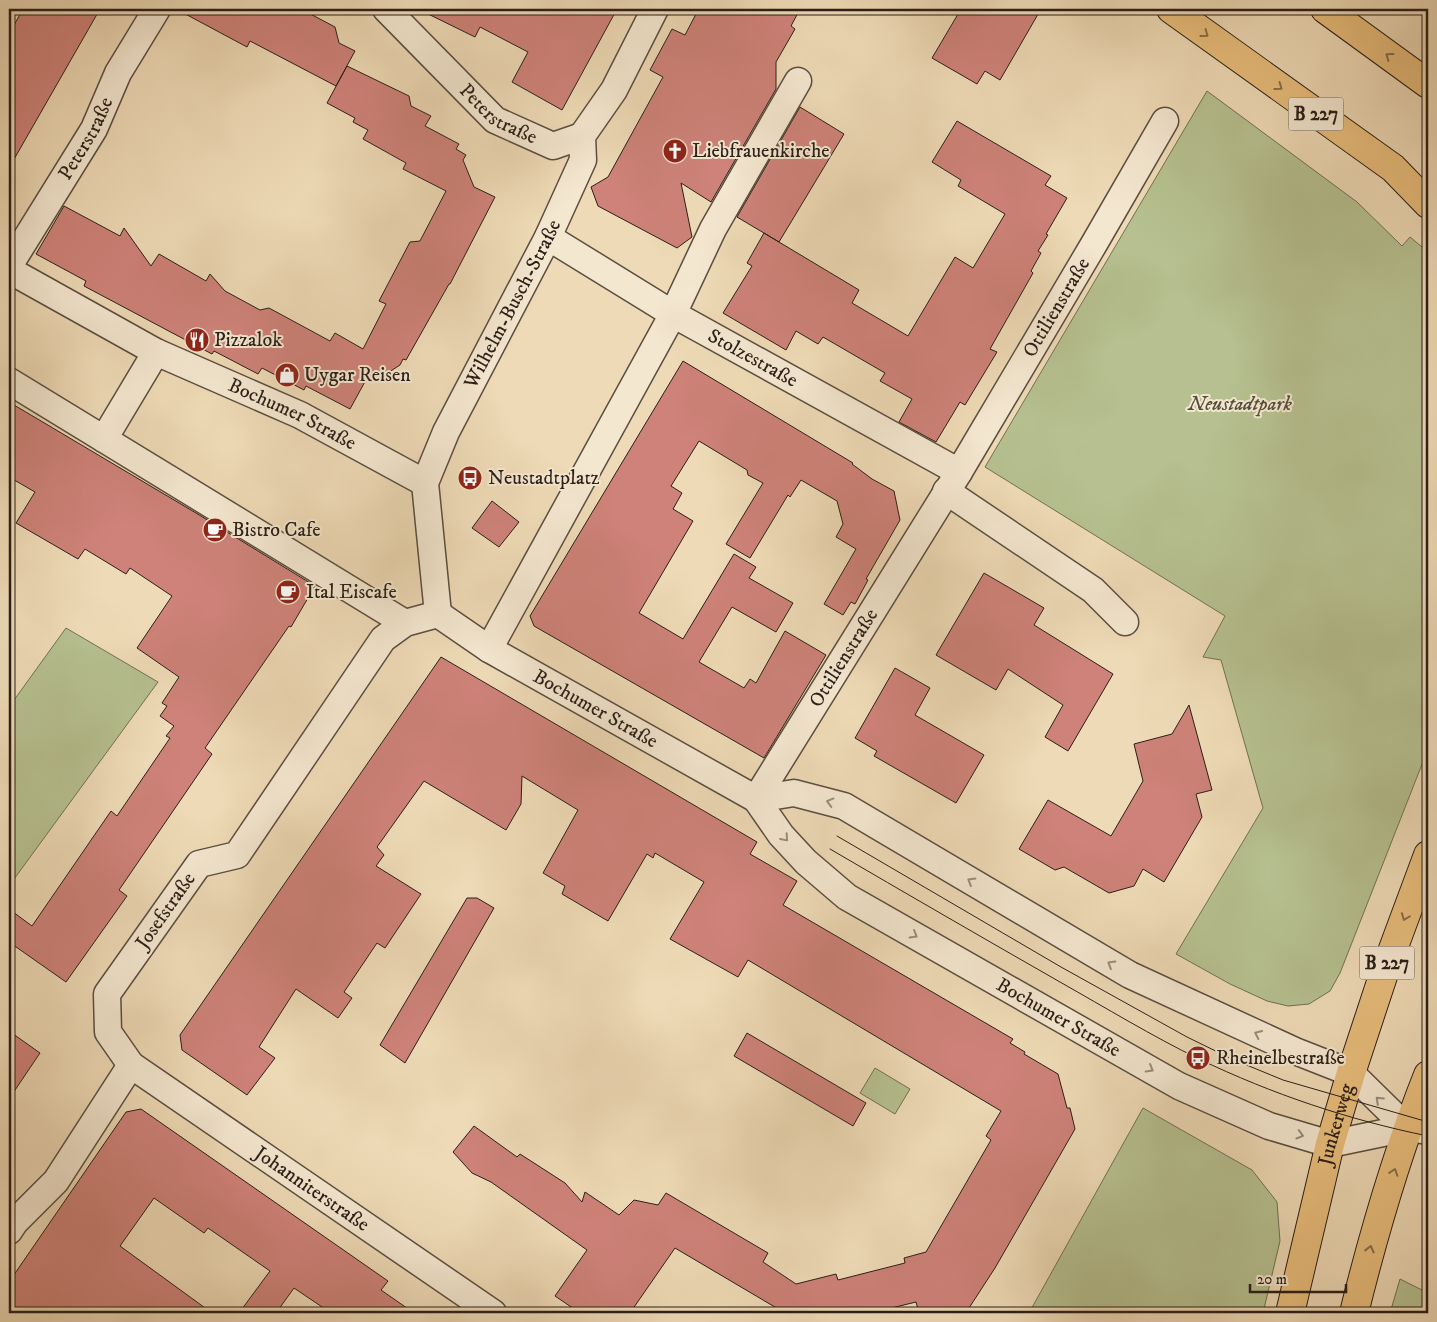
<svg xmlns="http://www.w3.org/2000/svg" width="1437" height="1322" viewBox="0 0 1437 1322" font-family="'IM FELL DW Pica',serif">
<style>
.green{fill:#b6c090;stroke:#707054}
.building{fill:#ce8279;stroke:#2a1f18}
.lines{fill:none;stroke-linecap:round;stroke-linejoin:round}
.street-casing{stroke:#5b4e40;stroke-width:29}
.primary-casing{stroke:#2a1f18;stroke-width:30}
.street{stroke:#f4e7d0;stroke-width:26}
.primary{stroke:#e7bd7b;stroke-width:28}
.tram{stroke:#2a1f18;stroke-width:1}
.oneway{stroke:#886e4a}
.oneway2{stroke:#998d7d}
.labels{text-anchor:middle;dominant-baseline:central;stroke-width:4;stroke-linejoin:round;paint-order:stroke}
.shield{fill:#f4e7d0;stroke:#675b4f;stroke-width:1}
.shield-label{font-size:19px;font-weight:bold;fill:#2a1f18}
.street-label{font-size:20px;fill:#2a1f18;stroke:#f4e7d0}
.poi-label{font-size:20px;fill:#2a1f18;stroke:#f4e7d0;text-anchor:start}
.park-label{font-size:20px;font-style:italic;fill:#544f3c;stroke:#f4e7d0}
</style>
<rect width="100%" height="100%" fill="#eedab6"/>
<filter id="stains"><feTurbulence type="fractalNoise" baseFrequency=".004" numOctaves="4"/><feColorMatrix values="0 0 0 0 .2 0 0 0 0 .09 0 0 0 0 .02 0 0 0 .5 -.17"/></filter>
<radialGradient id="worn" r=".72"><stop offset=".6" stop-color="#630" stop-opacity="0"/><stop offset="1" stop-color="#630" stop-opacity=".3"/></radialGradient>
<!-- green -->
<path class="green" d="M1207 91 1357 202 1402 246 1410 237 1428 252V749L1340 973 1330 991 1309 1004 1288 1006 1267 1001 1230 984 1176 954 1263 808 1221 660 1203 657 1225 616 985 467Z
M66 628 158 682 9 886V707Z
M875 1068 910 1089 895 1114 860 1093Z
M1143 1108 1252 1170 1277 1202 1280 1241 1263 1313H1029Z
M1400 1279 1428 1293V1313H1390Z"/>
<!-- building -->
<path class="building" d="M23 9H100L9 168V34Z
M176 9H301L335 27 339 43 355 51 336 86 250 41 247 47Z
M418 9H617L562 110 512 82 528 52 480 27 475 37Z
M723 9H800L791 26 795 29 776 62V89L711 202 681 183 692 237 677 248 598 206 591 187 608 177 663 77 650 70 672 29 685 35 696 14Z
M961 9H1041L1000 80 985 71 977 84 932 58Z
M347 66 409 96 411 106 431 116 425 126 459 144 456 149 466 155 463 160 474 187 495 197 450 284H449L406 360 403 359 400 365 383 376 367 378 350 409 306 386 304 390 262 368 258 374 214 351 212 354 84 286 86 281 36 254 64 206 120 236 124 228 151 266 159 254 206 281 210 274 225 291 260 310 269 308 330 341 335 333 363 349 386 304 379 301 410 242 420 241 446 191 403 169 406 163 363 139 368 130 353 122 355 118 327 103Z
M800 107 844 134 779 242 737 217Z
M957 121 1051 176 1045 185 1067 198 1046 234 1048 235 1038 251 1041 253 1031 271 1033 273 990 349 997 352 965 405 960 402 936 442 899 422 912 399 880 381 885 373 823 337 818 344 796 331 786 350 723 313 752 266 747 263 764 233 859 290 852 303 908 336 955 257 973 268 1005 214 958 186 961 180 932 162Z
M683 361 853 463 852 464 872 479 894 491 900 520 866 579 868 580 855 604 851 602 843 615 824 604 856 549 836 537 843 524 837 501 801 480 790 497 788 495 750 558 726 544 763 483 748 475 747 470 699 441 671 486 682 493 673 509 693 521 639 613 683 639 734 554 756 567 749 578 793 603 776 632 732 607 699 662 744 688 750 679 756 683 785 631 826 655 764 758 534 626 530 616Z
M9 402 196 513 315 586 291 627 289 626 205 748 212 754 119 890 127 896 66 982 9 942V909L32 926 111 811 117 816 170 738 166 736 174 726 160 716 167 706 162 703 179 677 137 648 172 596 130 568 126 574 85 549 78 559 16 523 35 492 9 477Z
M492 501 519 522 499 547 472 528Z
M984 573 1044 608 1034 625 1113 674 1068 751 1045 737 1063 705 1008 669 996 690 936 655Z
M441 657 757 842 750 854 797 881 783 905 1013 1039 1010 1043 1025 1052 1024 1054 1058 1074 1067 1108H1070L1075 1129 995 1268 969 1308 950 1313H919L916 1302 871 1313H785L675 1248 630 1313H580L555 1296 587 1250 491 1182 472 1173 453 1152 474 1126 517 1157 520 1154 565 1183 582 1202 585 1192 619 1215 634 1200 658 1205 666 1193 768 1253 763 1262 796 1284 836 1274 838 1280 905 1263 904 1258 926 1252 991 1140 986 1136 1001 1111 748 960 738 977 670 939 704 882 655 853 653 858 647 854 608 921 562 894 565 886 543 873 578 810 522 776 521 804 506 830 424 781 377 847 384 855 376 866 421 894 385 948 377 943 344 992 352 998 338 1018 296 989 259 1047 275 1058 247 1095 182 1050 180 1035Z
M895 668 930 688 915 715 984 755 956 803 874 756 877 751 855 738Z
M1189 705 1212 790 1196 794 1202 817 1164 882 1143 869 1134 886 1109 893 1064 867 1055 870 1019 849 1048 800 1111 836 1143 781 1134 744 1172 734Z
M467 898H477L494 908 405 1063 380 1045Z
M9 1031 40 1053 9 1099Z
M747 1033 866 1103 853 1126 734 1056Z
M141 1109 388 1281 381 1290 414 1313H331L294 1288 276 1313H239L270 1271 208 1228 204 1233 154 1198 120 1246 212 1313H9V1282L126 1112Z"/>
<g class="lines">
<defs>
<g id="street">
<path id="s1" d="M386 9 495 120 553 146 582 136"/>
<path id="s2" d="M548 237 673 314 959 472"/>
<path id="s3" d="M9 266 94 129 118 73 157 9"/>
<path id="s4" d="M9 270 156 352 300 415 425 483"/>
<path d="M9 381 405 623"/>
<path d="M104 439 156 352"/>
<path d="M946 491 1093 590 1125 622"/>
<path id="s5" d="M438 614 489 649 756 799 781 835 806 862 847 897 1179 1086 1269 1126 1330 1144 1407 1128 1428 1131"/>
<path id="s6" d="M438 614 405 623 383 639 237 855 199 864 107 994 108 1032 131 1065 493 1313"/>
<path id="s7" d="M438 614 425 483 446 432 548 237 583 160 582 136 614 90 655 9"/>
<path d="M489 649 673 314 713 229 798 81"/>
<path id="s8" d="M756 799 959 472 1094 244 1165 121"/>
<path d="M756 799 794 793 844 806 1130 975 1295 1051 1351 1073 1407 1128"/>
<path d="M9 1231 15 1222 56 1181 131 1065"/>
</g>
<g id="primary">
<path d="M1171 9 1393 168 1428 204"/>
<path d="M1325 9 1428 84"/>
<path id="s9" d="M1290 1313 1330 1144 1351 1073 1383 976 1428 855"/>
<path d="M1354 1313C1374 1232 1397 1153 1428 1075"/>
</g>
</defs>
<!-- street casing -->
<use href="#street" class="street-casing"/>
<!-- primary casing -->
<use href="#primary" class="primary-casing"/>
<!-- street -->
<use href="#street" class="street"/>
<!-- primary -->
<use href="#primary" class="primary"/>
<!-- tram -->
<path class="tram" d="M837 836 1061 967 1187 1037 1232 1059 1283 1080 1428 1122
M830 849C907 894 983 938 1060 982 1106 1008 1152 1036 1199 1059 1272 1094 1349 1120 1428 1136"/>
</g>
<!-- one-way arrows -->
<defs><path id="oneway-chevron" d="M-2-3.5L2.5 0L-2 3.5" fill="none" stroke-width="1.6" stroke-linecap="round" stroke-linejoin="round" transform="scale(1.25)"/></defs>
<g class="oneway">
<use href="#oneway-chevron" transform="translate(1205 34) rotate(36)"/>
<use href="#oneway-chevron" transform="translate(1389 56) rotate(-144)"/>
<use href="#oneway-chevron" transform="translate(1279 87) rotate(36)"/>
<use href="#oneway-chevron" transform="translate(1405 917) rotate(111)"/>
<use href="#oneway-chevron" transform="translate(1394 1172) rotate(-72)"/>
<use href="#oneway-chevron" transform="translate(1370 1249) rotate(-76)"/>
</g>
<g class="oneway2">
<use href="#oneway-chevron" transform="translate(830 802) rotate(-165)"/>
<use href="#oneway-chevron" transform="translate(785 838) rotate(49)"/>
<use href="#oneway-chevron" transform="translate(971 881) rotate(-149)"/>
<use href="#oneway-chevron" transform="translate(914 935) rotate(30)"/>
<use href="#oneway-chevron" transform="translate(1111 964) rotate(-149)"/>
<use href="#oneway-chevron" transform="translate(1258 1034) rotate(-155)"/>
<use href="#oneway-chevron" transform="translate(1150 1069) rotate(30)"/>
<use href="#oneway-chevron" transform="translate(1379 1100) rotate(-136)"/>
<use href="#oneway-chevron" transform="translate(1300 1135) rotate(16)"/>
</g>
<!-- icons -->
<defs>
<symbol id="church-disc" viewBox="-11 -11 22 22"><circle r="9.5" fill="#8f2418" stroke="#f4e7d0"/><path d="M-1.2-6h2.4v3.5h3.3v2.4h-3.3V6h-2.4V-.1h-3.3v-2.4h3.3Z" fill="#fff"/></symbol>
<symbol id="restaurant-disc" viewBox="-11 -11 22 22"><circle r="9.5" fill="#8f2418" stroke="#f4e7d0"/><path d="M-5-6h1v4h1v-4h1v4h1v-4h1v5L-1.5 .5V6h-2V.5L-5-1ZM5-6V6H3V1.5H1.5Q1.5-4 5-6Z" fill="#fff"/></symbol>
<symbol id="shop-disc" viewBox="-11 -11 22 22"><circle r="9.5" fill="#8f2418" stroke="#f4e7d0"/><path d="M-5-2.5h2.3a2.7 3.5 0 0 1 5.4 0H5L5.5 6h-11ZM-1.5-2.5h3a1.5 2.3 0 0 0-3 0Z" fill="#fff"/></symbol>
<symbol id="bus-disc" viewBox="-11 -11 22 22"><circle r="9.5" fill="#8f2418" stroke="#f4e7d0"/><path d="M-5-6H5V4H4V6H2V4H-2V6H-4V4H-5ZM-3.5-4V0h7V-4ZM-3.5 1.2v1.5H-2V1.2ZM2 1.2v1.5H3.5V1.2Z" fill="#fff"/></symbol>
<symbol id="cafe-disc" viewBox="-11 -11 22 22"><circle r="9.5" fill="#8f2418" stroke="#f4e7d0"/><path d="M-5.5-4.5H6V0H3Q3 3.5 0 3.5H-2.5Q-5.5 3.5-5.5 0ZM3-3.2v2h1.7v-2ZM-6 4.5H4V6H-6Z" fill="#fff"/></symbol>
</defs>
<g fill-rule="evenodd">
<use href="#church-disc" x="661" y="137" width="28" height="28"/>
<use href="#restaurant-disc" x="183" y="326" width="28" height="28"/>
<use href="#shop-disc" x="273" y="361" width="28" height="28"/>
<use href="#bus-disc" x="456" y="464" width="28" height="28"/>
<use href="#cafe-disc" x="201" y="516" width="28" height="28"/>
<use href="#cafe-disc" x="274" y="578" width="28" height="28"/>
<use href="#bus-disc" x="1184" y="1044" width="28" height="28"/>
</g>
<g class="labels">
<!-- shield labels -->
<g class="shield">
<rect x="1288.5" y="97.5" width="55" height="33" rx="4"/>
<rect x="1359.5" y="946.5" width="55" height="33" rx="4"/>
</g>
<g class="shield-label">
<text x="1316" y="114">B 227</text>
<text x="1387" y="963">B 227</text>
</g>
<!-- street labels -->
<g class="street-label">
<text stroke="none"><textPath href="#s1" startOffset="155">Peterstraße</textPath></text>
<text stroke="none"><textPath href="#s3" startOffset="149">Peterstraße</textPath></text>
<text stroke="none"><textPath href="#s7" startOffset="331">Wilhelm-Busch-Straße</textPath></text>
<text stroke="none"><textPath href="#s8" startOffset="576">Ottilienstraße</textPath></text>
<text stroke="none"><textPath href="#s2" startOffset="238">Stolzestraße</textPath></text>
<text stroke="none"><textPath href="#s4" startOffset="318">Bochumer Straße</textPath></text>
<text stroke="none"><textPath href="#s8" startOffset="166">Ottilienstraße</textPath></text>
<text stroke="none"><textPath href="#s5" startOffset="184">Bochumer Straße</textPath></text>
<text transform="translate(166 911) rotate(-55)">Josefstraße</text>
<text stroke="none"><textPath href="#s5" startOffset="746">Bochumer Straße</textPath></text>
<text stroke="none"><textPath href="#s9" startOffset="194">Junkerweg</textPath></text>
<text stroke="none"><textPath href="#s6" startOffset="818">Johanniterstraße</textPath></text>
</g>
<!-- poi labels -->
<g class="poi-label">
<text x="692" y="151">Liebfrauenkirche</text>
<text x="214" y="340">Pizzalok</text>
<text x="304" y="375">Uygar Reisen</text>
<text x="488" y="478">Neustadtplatz</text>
<text x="232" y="530">Bistro Cafe</text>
<text x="306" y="592">Ital Eiscafe</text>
<text x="1216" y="1058">Rheinelbestraße</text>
</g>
<!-- park labels -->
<g class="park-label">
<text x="1240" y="404">Neustadtpark</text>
</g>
</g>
<!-- margin -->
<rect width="1437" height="1322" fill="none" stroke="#eedab6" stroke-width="30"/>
<rect x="10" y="10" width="1417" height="1302" fill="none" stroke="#2a1f18" stroke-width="2.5"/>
<rect x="15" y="15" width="1407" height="1292" fill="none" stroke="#2a1f18"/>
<!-- scale -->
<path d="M1250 1284v8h96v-8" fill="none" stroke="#2a1f18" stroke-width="2.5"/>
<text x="1257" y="1284" font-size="15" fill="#2a1f18" stroke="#f4e7d0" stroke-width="4" paint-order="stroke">20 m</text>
<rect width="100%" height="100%" filter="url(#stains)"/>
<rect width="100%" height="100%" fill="url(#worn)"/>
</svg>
